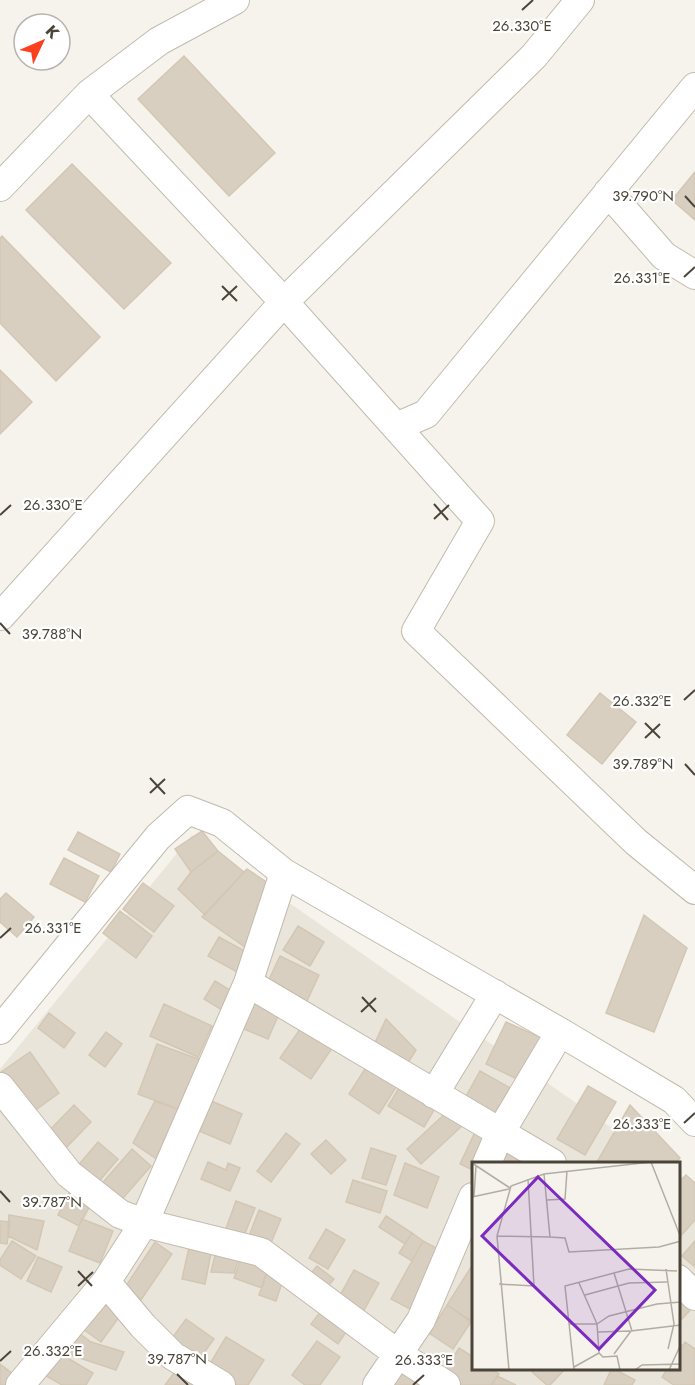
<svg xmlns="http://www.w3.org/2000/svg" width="695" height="1385" viewBox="0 0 695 1385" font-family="Jost,sans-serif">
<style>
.residential{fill:#eae5da}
.building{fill:#d8cfc1;stroke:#d3c7b4;stroke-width:1.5}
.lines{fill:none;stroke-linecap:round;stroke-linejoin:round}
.minor-casing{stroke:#c2bbae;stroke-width:30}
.minor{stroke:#fff;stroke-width:28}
.ticks{fill:none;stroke:#4b4439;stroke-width:2}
.inset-road{fill:none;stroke:#b2ada4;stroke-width:1.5}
.view{fill:#7b2cbf;fill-opacity:0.15;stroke:#7b2cbf;stroke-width:3}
.inset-edge{fill:none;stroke:#4b4439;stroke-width:3}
.ticks-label{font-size:15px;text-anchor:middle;fill:#4b4439;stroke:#fff;stroke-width:4.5;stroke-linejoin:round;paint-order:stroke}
</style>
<rect width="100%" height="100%" fill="#f6f3ec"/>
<!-- residential -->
<path class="residential" d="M192 835 662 1163H473V1368H678L679 1174 695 1186V1385H0V1069Z"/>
<!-- building -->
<path class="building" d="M184 56 275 153 229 196 138 99Z
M72 164 171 263 124 309 26 210Z
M695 172V220L672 200Z
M2 236 100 337 56 381 0 323V238Z
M0 370 32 402 0 434Z
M600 693 636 722 602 764 567 735Z
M202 831 218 851 191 872 175 849Z
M78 832 120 854 111 872 68 850Z
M218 851 244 872 205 915 178 889 191 872Z
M64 858 99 876 85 902 50 884Z
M247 869 268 883 245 947 202 917Z
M143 883 174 906 154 932 123 909Z
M6 893 34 917 17 937 0 922V899Z
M120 911 152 936 136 958 103 933Z
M644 915 687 948 654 1032 606 1013Z
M298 926 324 942 310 966 283 950Z
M219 937 250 954 239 973 208 956Z
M280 956 319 975 306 1003 267 984Z
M215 981 233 992 222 1010 204 999Z
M253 994 282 1007 268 1039 239 1027Z
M164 1004 212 1026 198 1057 150 1036Z
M49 1013 75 1033 64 1048 38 1028Z
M386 1019 416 1050 406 1066 373 1047Z
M305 1022 335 1044 311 1079 280 1058Z
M506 1022 542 1038 521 1081 486 1064Z
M106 1032 122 1044 105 1067 89 1055Z
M157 1044 201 1060 183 1111 138 1094Z
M30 1052 59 1093 30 1114 0 1073Z
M370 1061 400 1081 379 1114 349 1094Z
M480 1071 514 1090 497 1119 464 1100Z
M402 1083 437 1105 424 1127 388 1106Z
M588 1086 616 1102 585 1155 557 1139Z
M209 1100 242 1114 230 1144 197 1130Z
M155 1101 183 1111 158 1160 133 1143Z
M74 1105 91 1122 61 1153 44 1136Z
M630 1105 680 1158 675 1163 597 1162Z
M449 1110 463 1125 421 1164 407 1149Z
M476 1130 490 1137 477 1163H473V1170L460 1164Z
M286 1133 300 1144 271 1182 257 1171Z
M326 1140 346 1160 331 1174 311 1154Z
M98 1142 118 1159 96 1185 76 1168Z
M511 1147 540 1163H502Z
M371 1148 396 1156 386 1185 362 1178Z
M132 1149 151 1166 117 1205 98 1188Z
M208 1162 226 1170 228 1163 240 1168 230 1191 201 1179Z
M405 1163 439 1177 427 1208 394 1195Z
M686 1175 695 1183V1220L678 1239V1183Z
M353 1180 387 1191 380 1213 346 1202Z
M71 1189 93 1200 79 1226 58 1215Z
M236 1201 255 1208 242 1241 224 1234Z
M259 1210 281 1219 268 1250 247 1241Z
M9 1215 44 1221 37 1250 8 1236Z
M386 1216 412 1233 405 1244 379 1227Z
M82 1219 113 1231 100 1263 69 1251Z
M0 1221 10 1222 7 1244 0 1243Z
M326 1229 345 1240 328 1269 309 1258Z
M412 1233 423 1241 412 1261 399 1253Z
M12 1241 36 1256 21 1279 0 1265V1260Z
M423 1241 442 1251 410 1309 391 1299Z
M695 1241V1267L682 1256Z
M155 1242 172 1254 141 1300 124 1289Z
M190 1243 212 1248 205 1284 182 1279Z
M217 1247 240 1255 234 1273 211 1272Z
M242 1256 267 1271 262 1288 234 1278Z
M38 1257 62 1267 51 1292 27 1281Z
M473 1264V1322L447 1305Z
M317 1266 334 1279 323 1292 307 1278Z
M354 1270 379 1283 363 1312 338 1299Z
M267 1271 284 1277 276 1301 259 1295Z
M678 1286 695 1305 678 1323Z
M103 1294 125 1309 101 1342 79 1326Z
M447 1305 471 1322 453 1349 429 1333Z
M324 1307 350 1326 338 1344 311 1324Z
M186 1319 214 1339 198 1361 170 1341Z
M75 1330 91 1342 124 1352 116 1370 59 1351Z
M226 1337 264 1360 248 1385H237L208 1367Z
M317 1341 340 1357 320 1385H305L292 1375Z
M685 1342 695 1349V1385H674L662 1377 668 1368H678V1353Z
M459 1348 473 1357V1368H490L499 1374 491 1385H460L443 1374Z
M54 1350 93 1373 86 1385H62L41 1373Z
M398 1363 423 1385H385Z
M0 1364 13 1374 5 1385H0Z
M180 1365 204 1385H165Z
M536 1368H566L550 1385H547L532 1372Z
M612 1368 635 1380 632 1385H604Z
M497 1376 516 1385H492Z"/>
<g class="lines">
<defs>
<path id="minor" d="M89 94 284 302 396 427 426 414 695 87
M0 187 89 94 159 41 235 0
M608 192 664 256 695 275
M396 427 480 521 416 631 636 842 695 890
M0 615 1 616 284 302 534 56 580 0
M284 873 248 983 144 1223 261 1252 398 1354 446 1385
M248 983 552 1163
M0 1030 158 837 188 810 222 823 284 873 560 1032 674 1100 695 1122
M0 1087 69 1174 120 1214 144 1223 106 1282 20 1385
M434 1094 495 994
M487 1163 500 1133 560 1032
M678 1279 695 1296
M106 1282 143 1326 173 1356 221 1385
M377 1385 421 1320 473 1197"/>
</defs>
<!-- minor casing -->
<use href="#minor" class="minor-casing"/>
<!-- minor -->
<use href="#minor" class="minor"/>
</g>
<!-- ticks -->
<path class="ticks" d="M522 10 533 0M685 196 695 207M684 277 695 267M222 286 237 301M222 300 237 286M434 504 448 520M0 515 11 505M434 519 449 505M0 623 10 634M684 700 695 690M645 723 660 738M645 738 660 724M685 764 695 775M150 778 165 794M150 793 165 779M0 938 11 928M362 997 376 1012M361 1012 376 998M684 1123 695 1113M0 1191 10 1202M78 1271 92 1286M78 1286 93 1272M0 1361 11 1351M177 1374 188 1385M413 1385 424 1375"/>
<!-- overview -->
<g transform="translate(472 1162)">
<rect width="208" height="208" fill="#f6f3ec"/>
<path class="inset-road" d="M0 1 38 26M2 34 4 4M0 35 37 27M75 38 93 37 95 9M25 74 78 75 72 12M78 75 93 76 97 90 187 85 209 79M194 107 202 162 196 187M142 111 160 169M107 121 125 162 137 154 185 142 209 140M27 122 62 124 56 17M113 133 157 121 195 120M97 162H125L127 191M126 170 158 169M142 192 159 169 209 163M102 205 127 191 131 195 145 194 148 208M37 208 25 74 39 24 72 12 179 0 209 76M102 208 93 124 157 107 205 109M163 208 170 203 209 202M197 208 209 182"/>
<path class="view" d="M66 15 183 128 127 187 10 74Z"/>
<rect width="208" height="208" class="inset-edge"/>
</g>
<g class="ticks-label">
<text x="522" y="31">26.330°E</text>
<text x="643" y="201">39.790°N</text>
<text x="642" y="283">26.331°E</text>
<text x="53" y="510">26.330°E</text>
<text x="52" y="639">39.788°N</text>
<text x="642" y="706">26.332°E</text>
<text x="643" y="769">39.789°N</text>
<text x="53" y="933">26.331°E</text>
<text x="642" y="1129">26.333°E</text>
<text x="52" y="1207">39.787°N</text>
<text x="53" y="1356">26.332°E</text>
<text x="177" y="1364">39.787°N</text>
<text x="424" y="1365">26.333°E</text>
</g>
<!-- north arrow -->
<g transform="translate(42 42) rotate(46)"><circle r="28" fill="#ffffff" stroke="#b7b4b0" stroke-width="1.5"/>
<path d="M0-4.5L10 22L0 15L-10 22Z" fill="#fc3f1d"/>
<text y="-9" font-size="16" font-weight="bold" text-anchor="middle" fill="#4b4439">K</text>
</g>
</svg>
